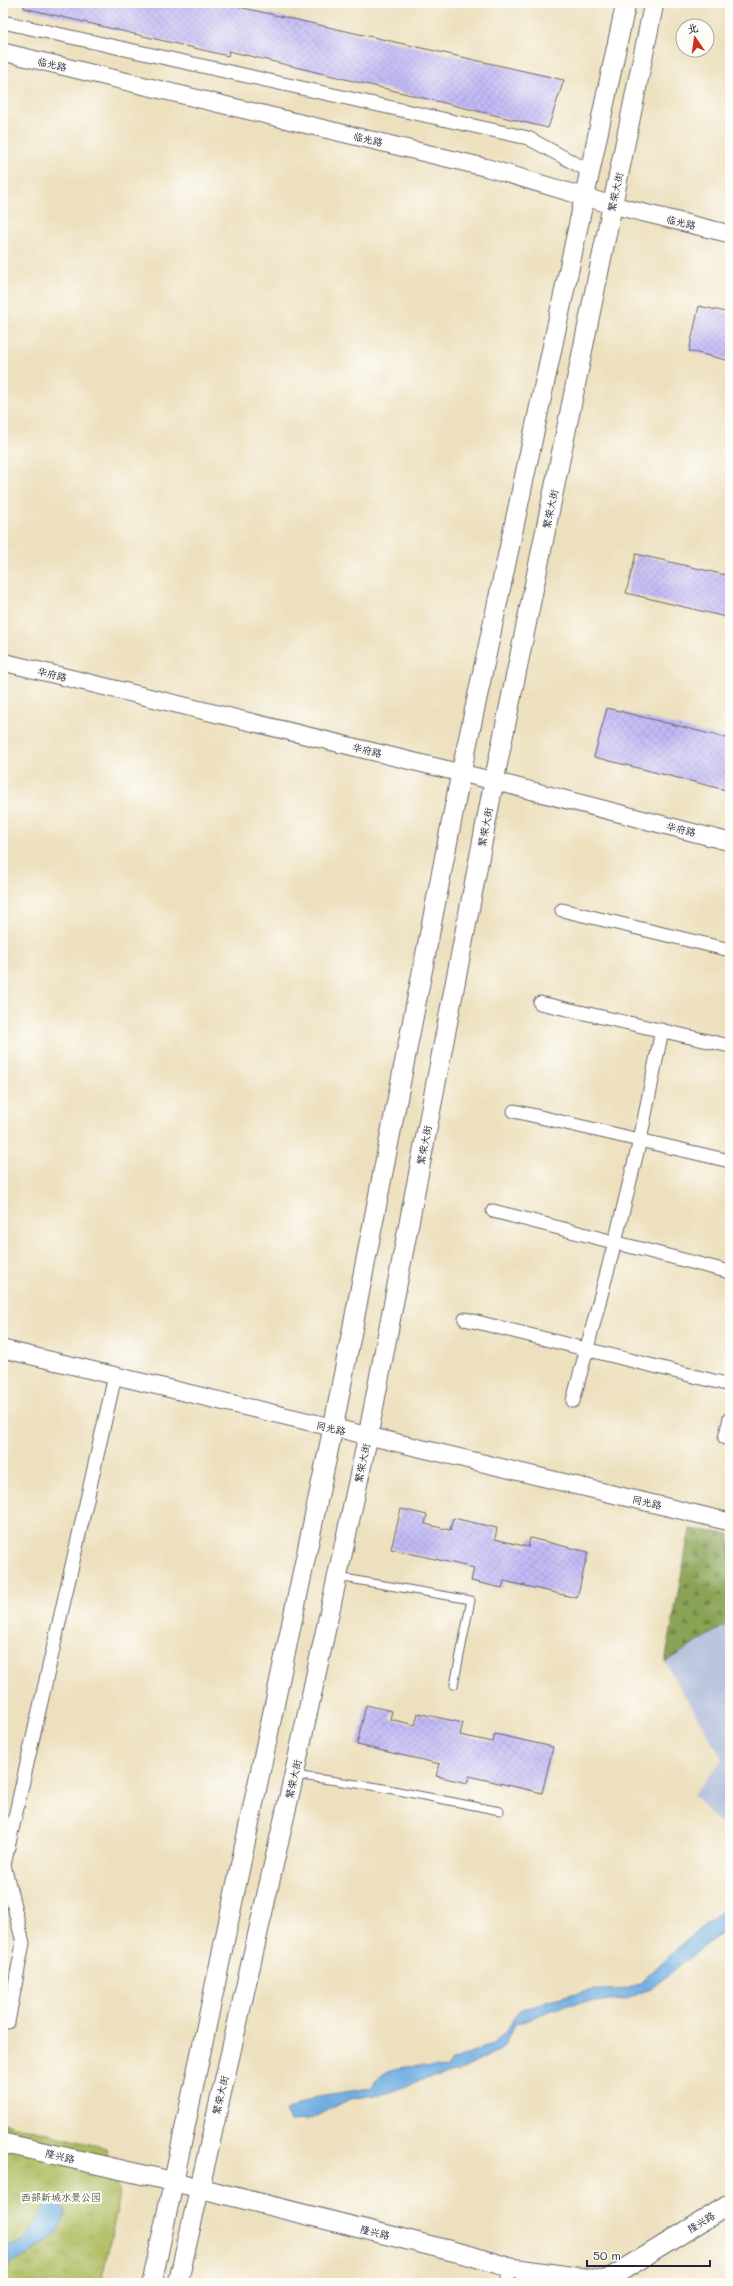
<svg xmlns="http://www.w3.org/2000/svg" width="733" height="2286" viewBox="0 0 733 2286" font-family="Mali,'LXGW WenKai TC',sans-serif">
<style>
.industrial{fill:#b9c4de}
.forest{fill:url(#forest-firs);stroke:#566248}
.park{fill:url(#park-tufts);stroke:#686e4c}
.water{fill:#6faee2;stroke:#48688e}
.building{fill:url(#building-cross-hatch)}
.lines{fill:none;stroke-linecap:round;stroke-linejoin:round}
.service-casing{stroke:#696469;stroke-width:9}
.minor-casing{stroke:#696469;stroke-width:15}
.tertiary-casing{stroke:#696469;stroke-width:19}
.secondary-casing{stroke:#696469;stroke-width:21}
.service{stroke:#fff;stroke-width:7}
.minor{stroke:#fff;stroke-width:13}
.tertiary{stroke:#fff;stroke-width:17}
.secondary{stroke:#fff;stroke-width:19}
.labels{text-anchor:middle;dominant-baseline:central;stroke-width:4;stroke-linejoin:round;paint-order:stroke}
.street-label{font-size:10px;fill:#22223b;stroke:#fdfcf7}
.park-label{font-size:10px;fill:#535847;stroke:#fdfcf7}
</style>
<defs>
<pattern id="forest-firs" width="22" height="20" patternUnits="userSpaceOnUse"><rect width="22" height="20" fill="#8aa354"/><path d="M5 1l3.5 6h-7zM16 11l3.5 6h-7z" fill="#708447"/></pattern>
<pattern id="park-tufts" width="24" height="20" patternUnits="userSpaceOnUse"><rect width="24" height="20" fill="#adbb5d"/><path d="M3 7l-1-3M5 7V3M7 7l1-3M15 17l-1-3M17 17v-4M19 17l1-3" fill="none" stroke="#95a052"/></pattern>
<pattern id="building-cross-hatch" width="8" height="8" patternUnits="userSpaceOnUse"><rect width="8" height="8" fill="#c1b9f5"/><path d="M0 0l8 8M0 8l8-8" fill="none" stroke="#a69fd3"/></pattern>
</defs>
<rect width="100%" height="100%" fill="#fdfcf7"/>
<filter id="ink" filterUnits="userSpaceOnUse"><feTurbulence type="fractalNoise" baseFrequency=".025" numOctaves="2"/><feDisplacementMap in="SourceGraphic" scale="8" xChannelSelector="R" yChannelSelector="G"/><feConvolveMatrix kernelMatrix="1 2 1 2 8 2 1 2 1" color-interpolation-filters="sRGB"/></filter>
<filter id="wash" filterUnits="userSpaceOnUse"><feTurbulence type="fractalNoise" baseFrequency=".012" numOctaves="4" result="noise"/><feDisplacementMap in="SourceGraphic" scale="16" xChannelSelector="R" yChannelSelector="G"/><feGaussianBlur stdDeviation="0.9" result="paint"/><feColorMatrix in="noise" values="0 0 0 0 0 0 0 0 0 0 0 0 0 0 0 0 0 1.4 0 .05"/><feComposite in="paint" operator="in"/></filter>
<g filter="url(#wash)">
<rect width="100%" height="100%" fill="#ede0be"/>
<!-- industrial -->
<path class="industrial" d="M730 1622V1816L720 1824 693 1794 723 1760 665 1662Z"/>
<!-- forest -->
<path class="forest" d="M690 1529 730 1534V1622L665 1662Z"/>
<!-- park -->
<path class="park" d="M3 2123 106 2148 120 2195 101 2283H3Z"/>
<!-- water -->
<path class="water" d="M730 1904V1926L653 1987 625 2000 571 2003 515 2024 504 2048 459 2071 418 2081 387 2093 350 2099 308 2120 290 2121 285 2111 318 2096 371 2088C374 2084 377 2078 381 2075 396 2064 429 2065 446 2069L452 2061 491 2045 507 2029 519 2010 572 1994 594 1990H618L639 1984 685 1941Z
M57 2200 66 2211 57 2232 30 2254 10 2263 3 2280V2248L22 2243 33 2227 43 2208Z"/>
<g id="blocks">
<!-- building -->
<path class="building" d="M25 3H232L240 5 239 7 564 80 548 128 229 51 228 56 24 8Z
M699 306 730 313V361L689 351Z
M636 554 730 576V618L626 593Z
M607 708 730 739V791L594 757Z
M401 1509 427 1515 425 1524 450 1530 453 1518 497 1528 495 1539 528 1547 530 1538 588 1552 577 1598 504 1581 502 1588 471 1581 474 1568 391 1549Z
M366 1705 392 1711 390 1719 415 1725 418 1713 463 1723 460 1735 493 1742 495 1734 553 1747 542 1793 469 1776 467 1783 436 1776 440 1764 357 1745Z"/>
</g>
</g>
<g filter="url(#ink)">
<use href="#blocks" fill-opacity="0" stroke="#696469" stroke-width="1"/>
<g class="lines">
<defs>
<path id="service" d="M338 1577 471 1600 454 1685
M294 1775 378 1787 500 1811"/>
<path id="minor" d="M3 22 528 138 589 171
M562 910 730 950
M540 1003 730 1046
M514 1111 730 1161
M493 1211 730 1272
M465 1319 730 1385
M573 1401 615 1242 640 1140 662 1030
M725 1438 730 1418
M3 2021 8 2022 23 1943 4 1865 115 1376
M506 2283 511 2268"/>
<path id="tertiary" d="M3 52 488 168 612 205 730 234
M3 662 494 781 730 842
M3 1349 730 1522"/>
<path id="secondary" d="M3 2143 175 2182 468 2255 511 2268 605 2281 730 2204
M152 2283 333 1428 461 773 626 3
M178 2283 294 1775 368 1436 494 781 654 3"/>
</defs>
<!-- service casing -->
<use href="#service" class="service-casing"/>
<!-- minor casing -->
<use href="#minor" class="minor-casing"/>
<!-- tertiary casing -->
<use href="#tertiary" class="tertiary-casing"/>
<!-- secondary casing -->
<use href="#secondary" class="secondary-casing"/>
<!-- service -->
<use href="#service" class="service"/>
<!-- minor -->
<use href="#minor" class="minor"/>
<!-- tertiary -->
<use href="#tertiary" class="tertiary"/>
<!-- secondary -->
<use href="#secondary" class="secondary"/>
</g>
</g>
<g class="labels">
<!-- street labels -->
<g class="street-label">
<text transform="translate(52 64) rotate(13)">临光路</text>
<text transform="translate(368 139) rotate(14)">临光路</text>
<text transform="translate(615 192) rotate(-78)">繁荣大街</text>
<text transform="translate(681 222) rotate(14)">临光路</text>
<text transform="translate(550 509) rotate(-78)">繁荣大街</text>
<text transform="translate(52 674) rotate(14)">华府路</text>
<text transform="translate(367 750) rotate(14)">华府路</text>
<text transform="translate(485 827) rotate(-79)">繁荣大街</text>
<text transform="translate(681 829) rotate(14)">华府路</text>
<text transform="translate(424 1145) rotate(-79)">繁荣大街</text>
<text transform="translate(331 1428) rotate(13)">同光路</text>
<text transform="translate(362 1463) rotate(-78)">繁荣大街</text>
<text transform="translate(647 1502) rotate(13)">同光路</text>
<text transform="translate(293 1779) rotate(-77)">繁荣大街</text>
<text transform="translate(220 2095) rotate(-77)">繁荣大街</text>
<text transform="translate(60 2156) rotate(13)">隆兴路</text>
<text transform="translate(701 2222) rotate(-32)">隆兴路</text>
<text transform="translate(375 2232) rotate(14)">隆兴路</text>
</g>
<!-- park labels -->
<g class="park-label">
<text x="61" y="2197">西部新城水景公园</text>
</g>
</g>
<!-- margin -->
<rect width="733" height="2286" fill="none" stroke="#fdfcf7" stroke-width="16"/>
<!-- north arrow -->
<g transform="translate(695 38) rotate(347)"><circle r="19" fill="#fdfcf7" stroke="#a5a5ac"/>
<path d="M0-3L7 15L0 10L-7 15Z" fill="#c8321e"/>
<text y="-6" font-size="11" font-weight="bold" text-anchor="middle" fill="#22223b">北</text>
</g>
<!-- scale -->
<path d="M587 2260v6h123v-6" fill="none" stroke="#22223b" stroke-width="2"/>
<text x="593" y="2260" font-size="12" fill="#22223b" stroke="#fdfcf7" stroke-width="3" paint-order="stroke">50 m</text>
</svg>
